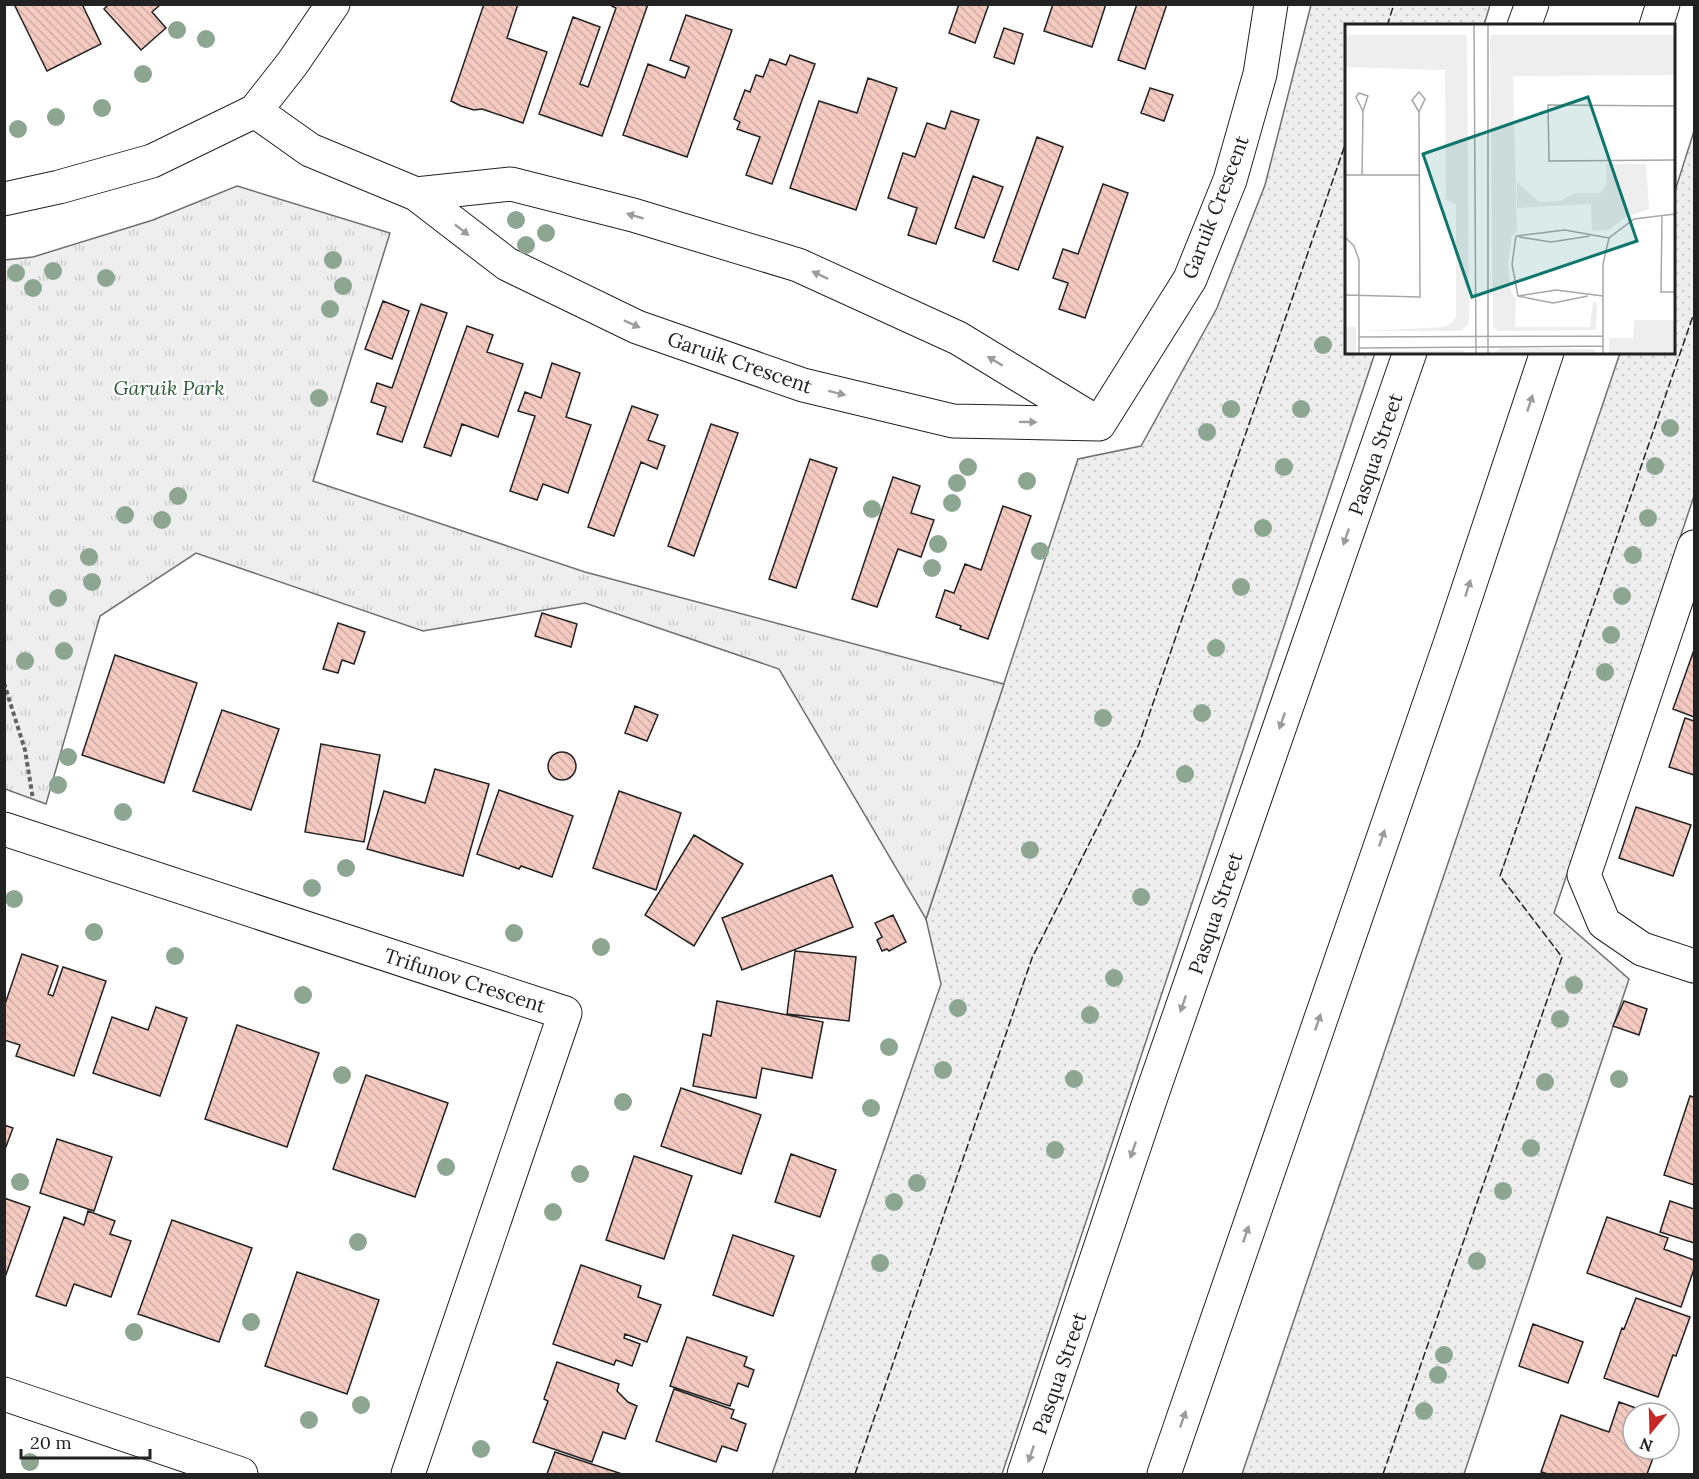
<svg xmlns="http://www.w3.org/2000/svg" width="1699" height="1479" viewBox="0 0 1699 1479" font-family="Lora,serif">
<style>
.grass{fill:url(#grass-dots);stroke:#6f6f6f;stroke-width:1.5}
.park{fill:url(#park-tufts);stroke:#6f6f6f;stroke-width:1.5}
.building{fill:url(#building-back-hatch);stroke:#222;stroke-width:1.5}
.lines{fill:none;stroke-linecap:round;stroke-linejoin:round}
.minor-casing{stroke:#222;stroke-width:35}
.major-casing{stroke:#222;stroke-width:35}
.path{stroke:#646464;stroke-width:4;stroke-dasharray:4.5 3;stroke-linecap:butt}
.minor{stroke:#fff;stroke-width:33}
.major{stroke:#fff;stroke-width:33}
.fence{stroke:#222;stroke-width:1.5;stroke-dasharray:8 3;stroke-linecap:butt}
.tree{fill:#8da692}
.oneway{fill:#9c9c9c}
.labels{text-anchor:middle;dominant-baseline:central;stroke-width:4.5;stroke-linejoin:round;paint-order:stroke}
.street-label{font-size:20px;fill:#222;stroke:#fff}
.park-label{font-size:20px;font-style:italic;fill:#2f5e38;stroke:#fff}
.inset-road{fill:none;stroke:#a7a7a7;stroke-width:1.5}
.view{fill:#0f766e;fill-opacity:0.15;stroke:#0f766e;stroke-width:3}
.inset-edge{fill:none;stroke:#222;stroke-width:3}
</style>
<defs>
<pattern id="grass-dots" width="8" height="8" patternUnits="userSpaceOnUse" patternTransform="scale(1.5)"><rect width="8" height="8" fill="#eee"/><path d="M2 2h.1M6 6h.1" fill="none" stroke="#ccc" stroke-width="1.8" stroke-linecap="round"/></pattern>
<pattern id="park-tufts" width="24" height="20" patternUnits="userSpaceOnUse" patternTransform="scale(1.5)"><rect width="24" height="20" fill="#eee"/><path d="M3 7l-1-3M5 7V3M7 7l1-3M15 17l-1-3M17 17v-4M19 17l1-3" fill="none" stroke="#ccc"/></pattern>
<pattern id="building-back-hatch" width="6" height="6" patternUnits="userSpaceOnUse" patternTransform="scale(1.5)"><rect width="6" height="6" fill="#f3c9c0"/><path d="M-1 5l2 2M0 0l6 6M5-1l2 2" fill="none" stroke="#d0aca5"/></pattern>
</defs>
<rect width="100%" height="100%" fill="#fff"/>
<!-- grass -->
<path class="grass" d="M1311 5H1490L1484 25 1346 26V352L1375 353 1002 1474H772L941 984 926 919 1078 459 1141 446 1217 308 1265 185Z
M1694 131V496L1554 913 1629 979 1464 1474H1242L1620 353 1674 352V194Z"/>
<!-- park -->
<path class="park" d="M237 186 390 233 313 481 585 572 1004 684 926 919 779 669 585 603 423 631 196 553 100 616 46 804 5 789V260L33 257 153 220Z"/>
<!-- building -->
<path class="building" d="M14 4H82L101 44 47 71Z
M109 4H161L152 12 166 28 141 50 104 9Z
M484 4H518L507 38 547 52 523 123 482 109 474 110 461 106 451 101Z
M648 4 602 136 539 114 573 17 600 27 580 84 588 87 616 8 608 4Z
M959 4H989L975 43 949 33Z
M1053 4H1106L1092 47 1044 31Z
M1137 4H1167L1145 69 1118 60Z
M686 15 732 30 687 157 623 135 648 64 685 78 689 67 670 60Z
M1004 28 1023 34 1014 64 994 57Z
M790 55 815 64 772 184 746 175 760 137 737 129 740 122 734 119 745 90 750 92 756 75 763 77 770 59 786 65Z
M868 78 897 88 856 210 790 188 819 101 857 113Z
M1150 88 1173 95 1164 121 1141 113Z
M951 111 979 120 936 244 908 235 917 208 888 198 903 153 915 157 927 123 945 129Z
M1037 137 1063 147 1018 270 993 261Z
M973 176 1003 187 984 238 955 228Z
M1103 184 1128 193 1085 318 1059 309 1068 283 1053 278 1063 249 1078 254Z
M383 301 409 311 392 359 365 349Z
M421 304 447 313 402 442 377 434 386 407 371 402 377 383 392 388Z
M467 326 493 335 487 352 523 364 498 437 462 424 451 456 424 447Z
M552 363 580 373 566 417 591 425 568 493 543 484 537 500 510 491 535 416 518 411 525 392 541 398Z
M632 406 658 415 648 440 665 446 657 469 641 462 614 536 588 527Z
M711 424 738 433 694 556 668 546Z
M810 459 837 468 796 588 769 579Z
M893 477 920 486 911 513 934 520 921 557 898 549 877 607 852 599Z
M1003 506 1031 516 988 639 960 629 961 626 936 617 945 590 954 593 965 564 981 570Z
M542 613 577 624 571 647 535 636Z
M338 623 365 632 354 664 342 660 338 673 323 669Z
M1694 650V717L1673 709Z
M115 655 197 683 164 783 82 755Z
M635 706 658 715 647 741 625 733Z
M222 710 279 729 251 810 193 791Z
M1685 718 1694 721V775L1669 767Z
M321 744 380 755 364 842 305 832Z
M548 766a14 14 0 1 1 28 0a14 14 0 1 1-28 0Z
M435 769 489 784 463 876 367 849 384 791 425 803Z
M499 790 573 816 552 877 521 866 519 869 477 854Z
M619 791 681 813 656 890 593 868Z
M1636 807 1691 825 1673 876 1619 858Z
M694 835 743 864 694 946 645 915Z
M832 875 853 927 742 970 722 918Z
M893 915 906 942 889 951 887 949 882 951 877 940 882 937 875 923Z
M795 951 856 957 849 1021 787 1014Z
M22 954 58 966 48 994 53 996 63 967 106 981 74 1076 16 1056 20 1045 4 1040V1007Z
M717 1001 823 1022 812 1078 762 1068 756 1098 693 1086 703 1034 711 1036Z
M1624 1001 1647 1009 1639 1035 1613 1026Z
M156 1007 187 1018 160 1096 93 1073 112 1017 148 1030Z
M237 1025 319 1053 287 1147 205 1119Z
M366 1075 448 1103 415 1197 333 1169Z
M681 1088 761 1115 741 1174 661 1146Z
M1690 1096 1694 1097V1185L1664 1175Z
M4 1125 13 1128 4 1152Z
M57 1139 112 1157 94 1211 40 1193Z
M791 1154 836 1170 820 1217 775 1202Z
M634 1156 692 1176 664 1259 606 1240Z
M4 1198 30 1207 4 1280Z
M1670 1201 1694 1209V1243L1660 1232Z
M88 1211 115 1221 110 1234 131 1241 111 1297 74 1284 66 1306 36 1296 64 1217 84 1225Z
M1607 1217 1668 1238 1664 1249 1694 1260V1269L1681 1307 1587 1273Z
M172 1220 252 1248 219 1342 138 1314Z
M733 1235 794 1256 773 1316 713 1295Z
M581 1265 641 1286 638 1297 661 1305 647 1342 625 1334 624 1338 640 1344 632 1366 616 1360 614 1365 553 1344Z
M297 1272 379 1300 347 1394 265 1366Z
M1636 1298 1690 1317 1676 1356 1673 1355 1658 1397 1604 1378 1622 1328 1624 1329Z
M1533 1324 1583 1342 1568 1383 1519 1366Z
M687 1337 747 1357 744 1366 754 1370 748 1387 738 1383 730 1406 670 1386Z
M557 1362 619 1384 617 1391 628 1402 637 1406 625 1439 603 1432 592 1462 533 1442 548 1401 544 1399Z
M674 1389 734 1410 731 1418 746 1424 737 1451 722 1446 716 1462 656 1441Z
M1619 1402 1650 1413H1633V1449L1656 1450 1647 1474H1548L1541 1472 1561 1415 1609 1432Z
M555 1452 622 1474H547Z"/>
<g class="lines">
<defs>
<path id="minor" d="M255 111 310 150 416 194 507 264 637 327 803 385 953 421 1099 424
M416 194 511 184 633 215 798 265 958 338 1098 423
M4 199 59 187 152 161 255 111 292 64 333 4
M1099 424 1190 279 1230 180 1260 74 1271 4
M1694 547 1584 875 1604 923 1642 949 1694 966
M4 829 565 1013 408 1474
M4 1394 241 1474"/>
<path id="major" d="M1524 26 1532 4
M1656 26 1663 4
M1024 1474 1152 1094 1410 352
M1164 1474 1450 644 1547 352"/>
</defs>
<!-- minor casing -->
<use href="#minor" class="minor-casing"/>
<!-- major casing -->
<use href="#major" class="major-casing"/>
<!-- path -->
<path class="path" d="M4 683 25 750 33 799"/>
<!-- minor -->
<use href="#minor" class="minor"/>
<!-- major -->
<use href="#major" class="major"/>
<!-- fence -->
<path class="fence" d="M1387 26 1394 4
M855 1474 1032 958 1139 744 1346 142
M1383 1474 1562 957 1500 876 1694 313"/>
</g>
<!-- trees -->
<g class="tree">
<circle cx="177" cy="30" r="9"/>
<circle cx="206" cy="39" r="9"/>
<circle cx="143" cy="74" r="9"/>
<circle cx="102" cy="108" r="9"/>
<circle cx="56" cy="117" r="9"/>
<circle cx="18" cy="129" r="9"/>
<circle cx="516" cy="220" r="9"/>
<circle cx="546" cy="233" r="9"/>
<circle cx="526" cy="245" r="9"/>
<circle cx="333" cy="260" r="9"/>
<circle cx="53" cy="271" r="9"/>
<circle cx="16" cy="273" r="9"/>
<circle cx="106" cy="278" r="9"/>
<circle cx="343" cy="286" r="9"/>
<circle cx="33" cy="288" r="9"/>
<circle cx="330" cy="309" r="9"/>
<circle cx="1323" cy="345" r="9"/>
<circle cx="319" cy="398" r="9"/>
<circle cx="1231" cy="409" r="9"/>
<circle cx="1301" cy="409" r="9"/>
<circle cx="1670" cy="428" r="9"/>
<circle cx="1207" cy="432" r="9"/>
<circle cx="1655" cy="466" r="9"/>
<circle cx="968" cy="467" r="9"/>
<circle cx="1284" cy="467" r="9"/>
<circle cx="1027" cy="481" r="9"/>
<circle cx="957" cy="483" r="9"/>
<circle cx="178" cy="496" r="9"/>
<circle cx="952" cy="503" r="9"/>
<circle cx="872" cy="509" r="9"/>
<circle cx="125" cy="515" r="9"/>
<circle cx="1648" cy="518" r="9"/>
<circle cx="162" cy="520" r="9"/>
<circle cx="1263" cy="528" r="9"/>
<circle cx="938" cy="544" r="9"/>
<circle cx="1040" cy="551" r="9"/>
<circle cx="1633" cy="555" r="9"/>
<circle cx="89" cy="557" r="9"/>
<circle cx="932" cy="568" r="9"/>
<circle cx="92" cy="582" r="9"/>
<circle cx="1241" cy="587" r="9"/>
<circle cx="1622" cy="596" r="9"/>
<circle cx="58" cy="598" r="9"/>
<circle cx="1611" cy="635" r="9"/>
<circle cx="1216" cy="648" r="9"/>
<circle cx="64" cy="651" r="9"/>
<circle cx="25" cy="661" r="9"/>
<circle cx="1605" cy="672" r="9"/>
<circle cx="1202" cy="713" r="9"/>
<circle cx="1103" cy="718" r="9"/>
<circle cx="68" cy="757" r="9"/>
<circle cx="1185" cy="774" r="9"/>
<circle cx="58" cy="785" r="9"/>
<circle cx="123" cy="812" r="9"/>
<circle cx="1030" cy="850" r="9"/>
<circle cx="346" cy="868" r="9"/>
<circle cx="312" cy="888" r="9"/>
<circle cx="1141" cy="897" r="9"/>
<circle cx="14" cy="899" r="9"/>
<circle cx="94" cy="932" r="9"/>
<circle cx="514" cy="933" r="9"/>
<circle cx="601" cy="947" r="9"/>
<circle cx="175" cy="956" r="9"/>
<circle cx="1114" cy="978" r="9"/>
<circle cx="1574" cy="985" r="9"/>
<circle cx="303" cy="995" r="9"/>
<circle cx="958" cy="1008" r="9"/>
<circle cx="1090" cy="1015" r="9"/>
<circle cx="1560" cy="1019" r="9"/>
<circle cx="889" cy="1047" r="9"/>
<circle cx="943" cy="1070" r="9"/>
<circle cx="342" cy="1075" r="9"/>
<circle cx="1074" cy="1079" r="9"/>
<circle cx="1619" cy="1079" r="9"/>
<circle cx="1545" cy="1082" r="9"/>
<circle cx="623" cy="1102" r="9"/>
<circle cx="871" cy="1108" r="9"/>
<circle cx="1531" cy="1148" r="9"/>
<circle cx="1055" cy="1150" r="9"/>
<circle cx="446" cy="1167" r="9"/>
<circle cx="580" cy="1174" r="9"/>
<circle cx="20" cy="1182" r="9"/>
<circle cx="917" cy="1183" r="9"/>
<circle cx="1503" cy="1191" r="9"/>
<circle cx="894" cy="1202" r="9"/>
<circle cx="553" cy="1212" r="9"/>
<circle cx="358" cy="1242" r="9"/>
<circle cx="1477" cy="1261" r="9"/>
<circle cx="880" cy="1263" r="9"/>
<circle cx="251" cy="1322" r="9"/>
<circle cx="134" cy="1332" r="9"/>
<circle cx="1444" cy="1355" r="9"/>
<circle cx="1438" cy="1375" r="9"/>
<circle cx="361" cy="1405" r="9"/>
<circle cx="1424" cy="1411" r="9"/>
<circle cx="309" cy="1420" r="9"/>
<circle cx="481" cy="1449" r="9"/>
<circle cx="30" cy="1462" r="9"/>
</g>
<!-- one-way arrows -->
<defs><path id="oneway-solid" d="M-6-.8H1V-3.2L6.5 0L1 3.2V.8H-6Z" transform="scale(1.5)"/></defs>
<g class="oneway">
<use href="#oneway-solid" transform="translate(635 216) rotate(-164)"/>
<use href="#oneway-solid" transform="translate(462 230) rotate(38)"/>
<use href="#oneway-solid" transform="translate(820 275) rotate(-155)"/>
<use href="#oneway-solid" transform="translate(632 324) rotate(24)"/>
<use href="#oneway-solid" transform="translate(995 361) rotate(-149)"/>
<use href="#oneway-solid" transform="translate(837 393) rotate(14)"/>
<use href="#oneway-solid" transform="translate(1530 403) rotate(-72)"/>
<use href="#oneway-solid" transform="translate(1028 422) rotate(1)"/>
<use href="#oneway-solid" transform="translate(1346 537) rotate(109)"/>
<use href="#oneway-solid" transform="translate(1468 588) rotate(-72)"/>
<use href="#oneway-solid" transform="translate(1282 721) rotate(109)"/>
<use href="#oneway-solid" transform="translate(1382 838) rotate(-71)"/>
<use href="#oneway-solid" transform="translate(1183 1004) rotate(109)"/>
<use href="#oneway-solid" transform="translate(1318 1022) rotate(-71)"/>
<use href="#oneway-solid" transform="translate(1133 1150) rotate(109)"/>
<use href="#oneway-solid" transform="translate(1246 1234) rotate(-71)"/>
<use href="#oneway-solid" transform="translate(1183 1419) rotate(-71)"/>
<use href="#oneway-solid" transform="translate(1031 1454) rotate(109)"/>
</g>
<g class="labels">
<!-- street labels -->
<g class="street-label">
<text transform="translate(1215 207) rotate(-69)">Garuik Crescent</text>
<text transform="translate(740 362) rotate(19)">Garuik Crescent</text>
<text transform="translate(1375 454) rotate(-71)">Pasqua Street</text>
<text transform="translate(1215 913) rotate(-71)">Pasqua Street</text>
<text transform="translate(465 980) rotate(18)">Trifunov Crescent</text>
<text transform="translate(1059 1373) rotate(-71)">Pasqua Street</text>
</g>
<!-- park labels -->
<g class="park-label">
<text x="169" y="387">Garuik Park</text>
</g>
</g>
<!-- overview -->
<g transform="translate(1345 24)">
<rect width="330" height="330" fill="#fff"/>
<path d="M0 11H122L124 299 116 307H21L99 303 107 299 111 292V180L101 176 100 46 0 43ZM145 11H330V51L168 52 172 208 167 212 163 241 166 268 171 275 170 303H245L248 277 252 279 251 306 153 307 148 303ZM155 324 249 325 252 330H148ZM118 326 122 330H21L26 327Z" fill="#eee"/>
<path d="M261 140H301L304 185 281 193 263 206 247 207 246 180 172 184V158L194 178 215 177 230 169H255L262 160ZM289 296H330V330L264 329V314H288ZM0 303H11V330H0Z" fill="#eee"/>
<path class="inset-road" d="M129 0 131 330M143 0V330M330 82 203 81 204 137 330 136M0 151H74M17 151 18 87 23 72 14 69 11 73 18 87M317 191 316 268H330M171 212 167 240 173 272 208 279 243 272M171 212 220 206 264 214M0 213 9 222 14 236V330M174 213 206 218 245 212M0 271 75 273 74 88 80 75 74 68 67 76 74 88M173 272 211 266 258 272M14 313 258 312M14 324 258 322M258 330V240L264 214 289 195 330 190"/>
<path class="view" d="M243 73 292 217 127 273 78 130Z"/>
<rect width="330" height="330" class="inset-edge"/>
</g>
<!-- border -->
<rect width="1699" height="1479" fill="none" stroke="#222222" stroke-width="12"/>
<!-- north arrow -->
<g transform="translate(1651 1431) rotate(199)"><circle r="28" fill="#ffffff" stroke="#a7a7a7" stroke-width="1.5"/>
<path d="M0-4.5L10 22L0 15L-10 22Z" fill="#c62828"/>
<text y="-9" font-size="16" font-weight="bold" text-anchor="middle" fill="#222222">N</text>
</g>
<!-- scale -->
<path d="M21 1449v9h129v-9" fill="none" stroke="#222222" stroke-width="3"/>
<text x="30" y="1449" font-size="18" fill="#222222" stroke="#ffffff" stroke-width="4.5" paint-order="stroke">20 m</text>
</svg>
